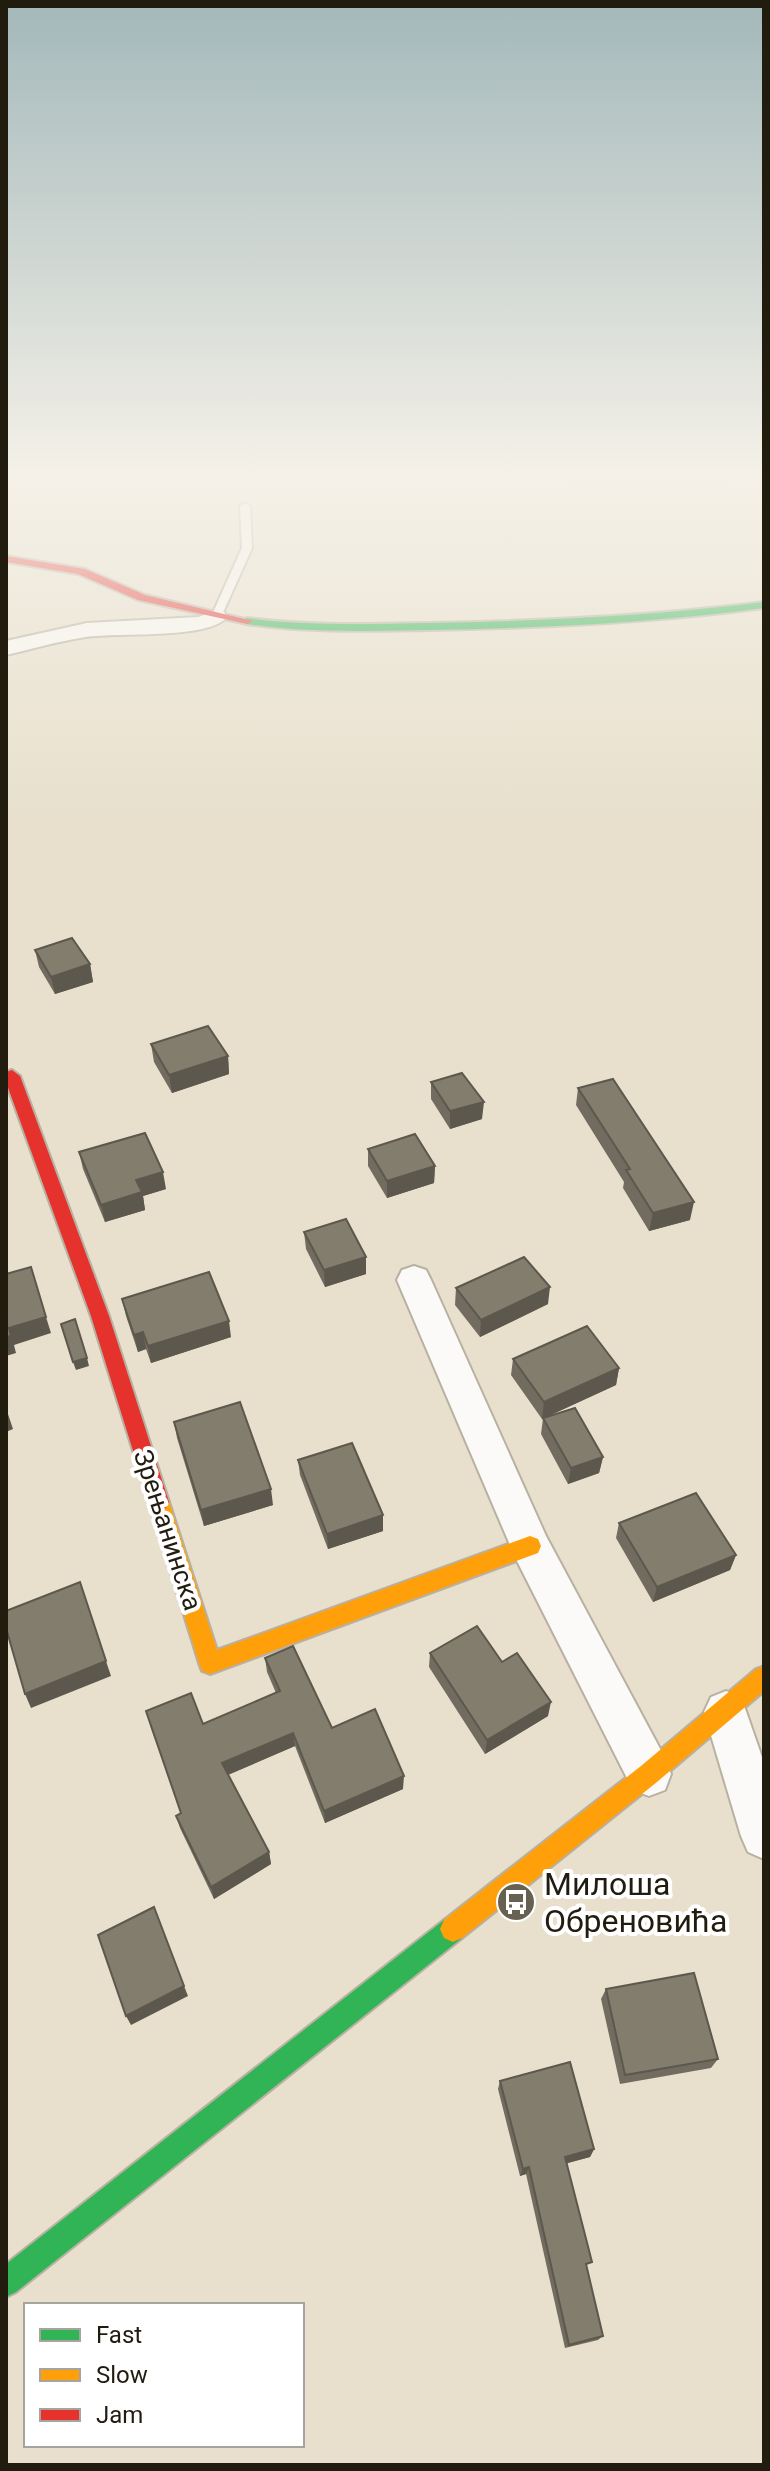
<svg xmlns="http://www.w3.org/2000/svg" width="770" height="2471" viewBox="0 0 770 2471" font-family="Roboto,sans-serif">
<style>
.water{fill:#dcbf76}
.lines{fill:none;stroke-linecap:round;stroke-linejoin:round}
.lane-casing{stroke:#b8b1a2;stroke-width:4}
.street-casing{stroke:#b8b1a2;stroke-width:4}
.fast-casing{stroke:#b8b1a2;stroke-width:4}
.slow-casing{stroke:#b8b1a2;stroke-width:4}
.jam-casing{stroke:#b8b1a2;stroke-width:4}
.lane{fill:#fcfaf8;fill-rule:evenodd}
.street{fill:#fcfaf8;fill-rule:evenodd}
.fast{fill:#30b455;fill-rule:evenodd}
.slow{fill:#ff9f0a;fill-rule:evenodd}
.jam{fill:#e5322d;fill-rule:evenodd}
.wall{fill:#716c5f}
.shaded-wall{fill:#5c584d}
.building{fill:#837d6e;stroke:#5c584d;stroke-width:2}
.labels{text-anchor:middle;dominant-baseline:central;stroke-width:8;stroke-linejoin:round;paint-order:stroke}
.street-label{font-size:26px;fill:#221c0f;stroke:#fff}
.near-poi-label{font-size:32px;fill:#221c0f;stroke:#fff;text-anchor:start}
</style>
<rect width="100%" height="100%" fill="#e8e0cd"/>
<!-- water -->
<path class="water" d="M487 474H764V476L719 484 524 481Z"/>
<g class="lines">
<defs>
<path id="lane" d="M245 503 250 506 252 548 221 617 212 619 211 617 242 548 240 506Z"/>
<path id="street" d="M216 611 224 612 227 617C208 640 117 632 86 637 59 641 32 649 6 655V641L87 623 198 617Z
M414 1266 426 1270 431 1280 546 1536 665 1758 671 1774 665 1790 649 1796 633 1790 516 1559 397 1280 402 1270Z
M726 1691 741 1697 764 1763V1859L748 1852 741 1836 704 1712 711 1697Z"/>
<path id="fast" d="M764 602V608C653 623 542 628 429 630 368 631 308 633 247 624L241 621 247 618C308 626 368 624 429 623 542 621 653 616 764 602Z
M453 1916 462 1920 466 1929 462 1938 16 2292 6 2297V2264L444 1920Z"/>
<path id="slow" d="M159 1493 166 1496 169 1502 217 1650 530 1536 538 1539 541 1546 538 1553 210 1674 202 1671 199 1663 149 1502 152 1496Z
M764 1666V1691L657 1782 462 1938 453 1942 444 1938 440 1929 444 1920 641 1766 756 1669Z"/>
<path id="jam" d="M6 556 85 569 145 595 253 621 247 624 138 600 78 574 6 562Z
M12 1070 20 1076 109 1316 169 1502 166 1508 159 1511 152 1508 149 1502 91 1316 6 1082V1072Z"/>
</defs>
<!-- lane casing -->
<use href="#lane" class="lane-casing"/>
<!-- street casing -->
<use href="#street" class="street-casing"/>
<!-- fast casing -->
<use href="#fast" class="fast-casing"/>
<!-- slow casing -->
<use href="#slow" class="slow-casing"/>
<!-- jam casing -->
<use href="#jam" class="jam-casing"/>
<!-- lane -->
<use href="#lane" class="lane"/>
<!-- street -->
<use href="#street" class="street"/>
<!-- fast -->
<use href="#fast" class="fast"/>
<!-- slow -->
<use href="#slow" class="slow"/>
<!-- jam -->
<use href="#jam" class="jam"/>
</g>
<!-- wall -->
<path class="wall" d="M35 950 90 964 93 982 55 994 39 967Z
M151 1044 228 1056 229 1074 172 1093 154 1062Z
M431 1082 482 1119 450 1129 431 1099Z
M578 1088 690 1220 649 1231 623 1188 624 1182 576 1105Z
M368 1149 435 1166 434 1183 387 1198 368 1166Z
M79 1152 166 1189 143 1196 145 1210 105 1222 83 1169Z
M304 1232 366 1274 325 1287 306 1249Z
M456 1288 548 1304 480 1337 455 1305Z
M122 1299 231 1337 151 1363 146 1349 138 1352 126 1316Z
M513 1359 619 1368 616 1385 542 1419 511 1375Z
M543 1418 603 1457 599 1473 568 1484 541 1434Z
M174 1422 273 1505 204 1526 177 1438Z
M298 1460 383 1515V1531L328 1549 300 1475Z
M619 1523 736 1555 730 1570 653 1602 616 1538Z
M430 1653 502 1662 548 1716 485 1754 429 1667Z
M265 1658 332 1728 403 1789 325 1823 295 1746 228 1775 269 1852 271 1864 214 1899 180 1828 176 1816 181 1813 150 1725 203 1724 276 1693 267 1672Z
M606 1989 718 2059 711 2068 620 2084 601 1999Z
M500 2081 594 2149 590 2157 566 2163 587 2268 603 2336 598 2340 565 2348 526 2174 520 2176 498 2089Z"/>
<!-- shaded-wall -->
<path class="shaded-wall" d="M90 964 93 982 55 994 51 977Z
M228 1056 229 1074 172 1093 169 1075Z
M484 1102 482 1119 450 1129V1111Z
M435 1166 434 1183 387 1198V1181Z
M163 1172 166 1189 143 1196 145 1210 105 1222 101 1205 136 1180Z
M694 1202 690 1220 649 1231 653 1213Z
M366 1257V1274L325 1287 324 1270Z
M550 1287 548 1304 480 1337 481 1320Z
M46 1317 51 1333 14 1345 16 1353 6 1356V1337L9 1328Z
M229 1321 231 1337 151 1363 148 1346Z
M143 1332 146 1349 138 1352 134 1335Z
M87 1358 89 1366 76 1370 73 1362Z
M619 1368 616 1385 542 1419 544 1402Z
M6 1408 13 1429 6 1432Z
M603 1457 599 1473 568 1484 571 1468Z
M271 1489 273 1505 204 1526 201 1510Z
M383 1515V1531L328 1549 327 1534Z
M736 1555 730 1570 653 1602 657 1587Z
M106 1661 111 1676 31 1708 25 1694Z
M551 1702 548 1716 485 1754 487 1740Z
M293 1733 295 1746 225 1776 222 1763Z
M404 1776 403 1789 325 1823 324 1811Z
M269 1852 271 1864 214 1899 211 1887Z
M184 1986 188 1996 131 2025 126 2016Z
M594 2149 590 2157 561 2165 565 2157Z
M529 2167 526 2174 520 2176 523 2169Z"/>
<!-- building -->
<path class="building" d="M72 938 90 964 51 977 35 950Z
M208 1026 228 1056 169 1075 151 1044Z
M462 1073 484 1102 450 1111 431 1082Z
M613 1079 694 1202 653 1213 626 1170 630 1169 578 1088Z
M145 1133 163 1172 136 1180 142 1192 101 1205 79 1152Z
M415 1134 435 1166 387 1181 368 1149Z
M346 1219 366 1257 324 1270 304 1232Z
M524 1257 550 1287 481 1320 456 1288Z
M31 1267 46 1317 9 1328 11 1336 6 1337V1274Z
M209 1272 229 1321 148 1346 143 1332 134 1335 122 1299Z
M75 1319 87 1358 73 1362 61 1324Z
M587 1326 619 1368 544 1402 513 1359Z
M240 1402 271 1489 201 1510 174 1422Z
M575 1408 603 1457 571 1468 543 1418Z
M352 1443 383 1515 327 1534 298 1460Z
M696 1493 736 1555 657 1587 619 1523Z
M80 1582 106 1661 25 1694 6 1628V1611Z
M477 1626 502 1662 517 1653 551 1702 487 1740 430 1653Z
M293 1646 332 1728 375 1709 404 1776 324 1811 293 1733 222 1763 269 1852 211 1887 176 1816 181 1813 146 1711 191 1693 203 1724 280 1691 265 1658Z
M154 1907 184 1986 126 2016 98 1935Z
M694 1973 718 2059 625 2075 606 1989Z
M570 2062 594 2149 565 2157 592 2262 586 2264 603 2336 569 2345 529 2167 523 2169 500 2081Z"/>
<!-- sky -->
<linearGradient id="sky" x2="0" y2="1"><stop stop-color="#a3b8ba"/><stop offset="0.58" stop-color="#f5f1e8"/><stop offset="1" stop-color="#f5f1e8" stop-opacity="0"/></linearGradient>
<rect width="770" height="820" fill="url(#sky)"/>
<!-- icons -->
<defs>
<symbol id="bus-disc" viewBox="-11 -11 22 22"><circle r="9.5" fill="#676152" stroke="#fff"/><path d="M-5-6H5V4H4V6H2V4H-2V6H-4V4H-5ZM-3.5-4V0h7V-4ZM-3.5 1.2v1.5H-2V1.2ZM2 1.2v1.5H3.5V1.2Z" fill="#fff"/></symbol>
</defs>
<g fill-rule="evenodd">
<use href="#bus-disc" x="494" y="1880" width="44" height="44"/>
</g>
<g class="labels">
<!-- street labels -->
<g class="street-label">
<text transform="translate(168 1530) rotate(72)">Зрењанинска</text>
</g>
<!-- near-poi labels -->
<g class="near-poi-label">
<text x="544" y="1884">Милоша<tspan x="544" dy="37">Обреновића</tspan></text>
</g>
</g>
<!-- border -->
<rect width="770" height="2471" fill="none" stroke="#221c0f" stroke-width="16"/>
<!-- legend -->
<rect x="24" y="2303" width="280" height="144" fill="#ffffff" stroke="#a7a49f" stroke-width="2"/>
<rect x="40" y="2329" width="40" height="12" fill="#30b455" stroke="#a7a49f" stroke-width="2"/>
<text x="96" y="2343" font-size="24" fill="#221c0f">Fast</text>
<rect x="40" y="2369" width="40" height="12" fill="#ff9f0a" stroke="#a7a49f" stroke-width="2"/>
<text x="96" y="2383" font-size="24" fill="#221c0f">Slow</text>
<rect x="40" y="2409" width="40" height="12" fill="#e5322d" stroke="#a7a49f" stroke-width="2"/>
<text x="96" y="2423" font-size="24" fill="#221c0f">Jam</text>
</svg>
